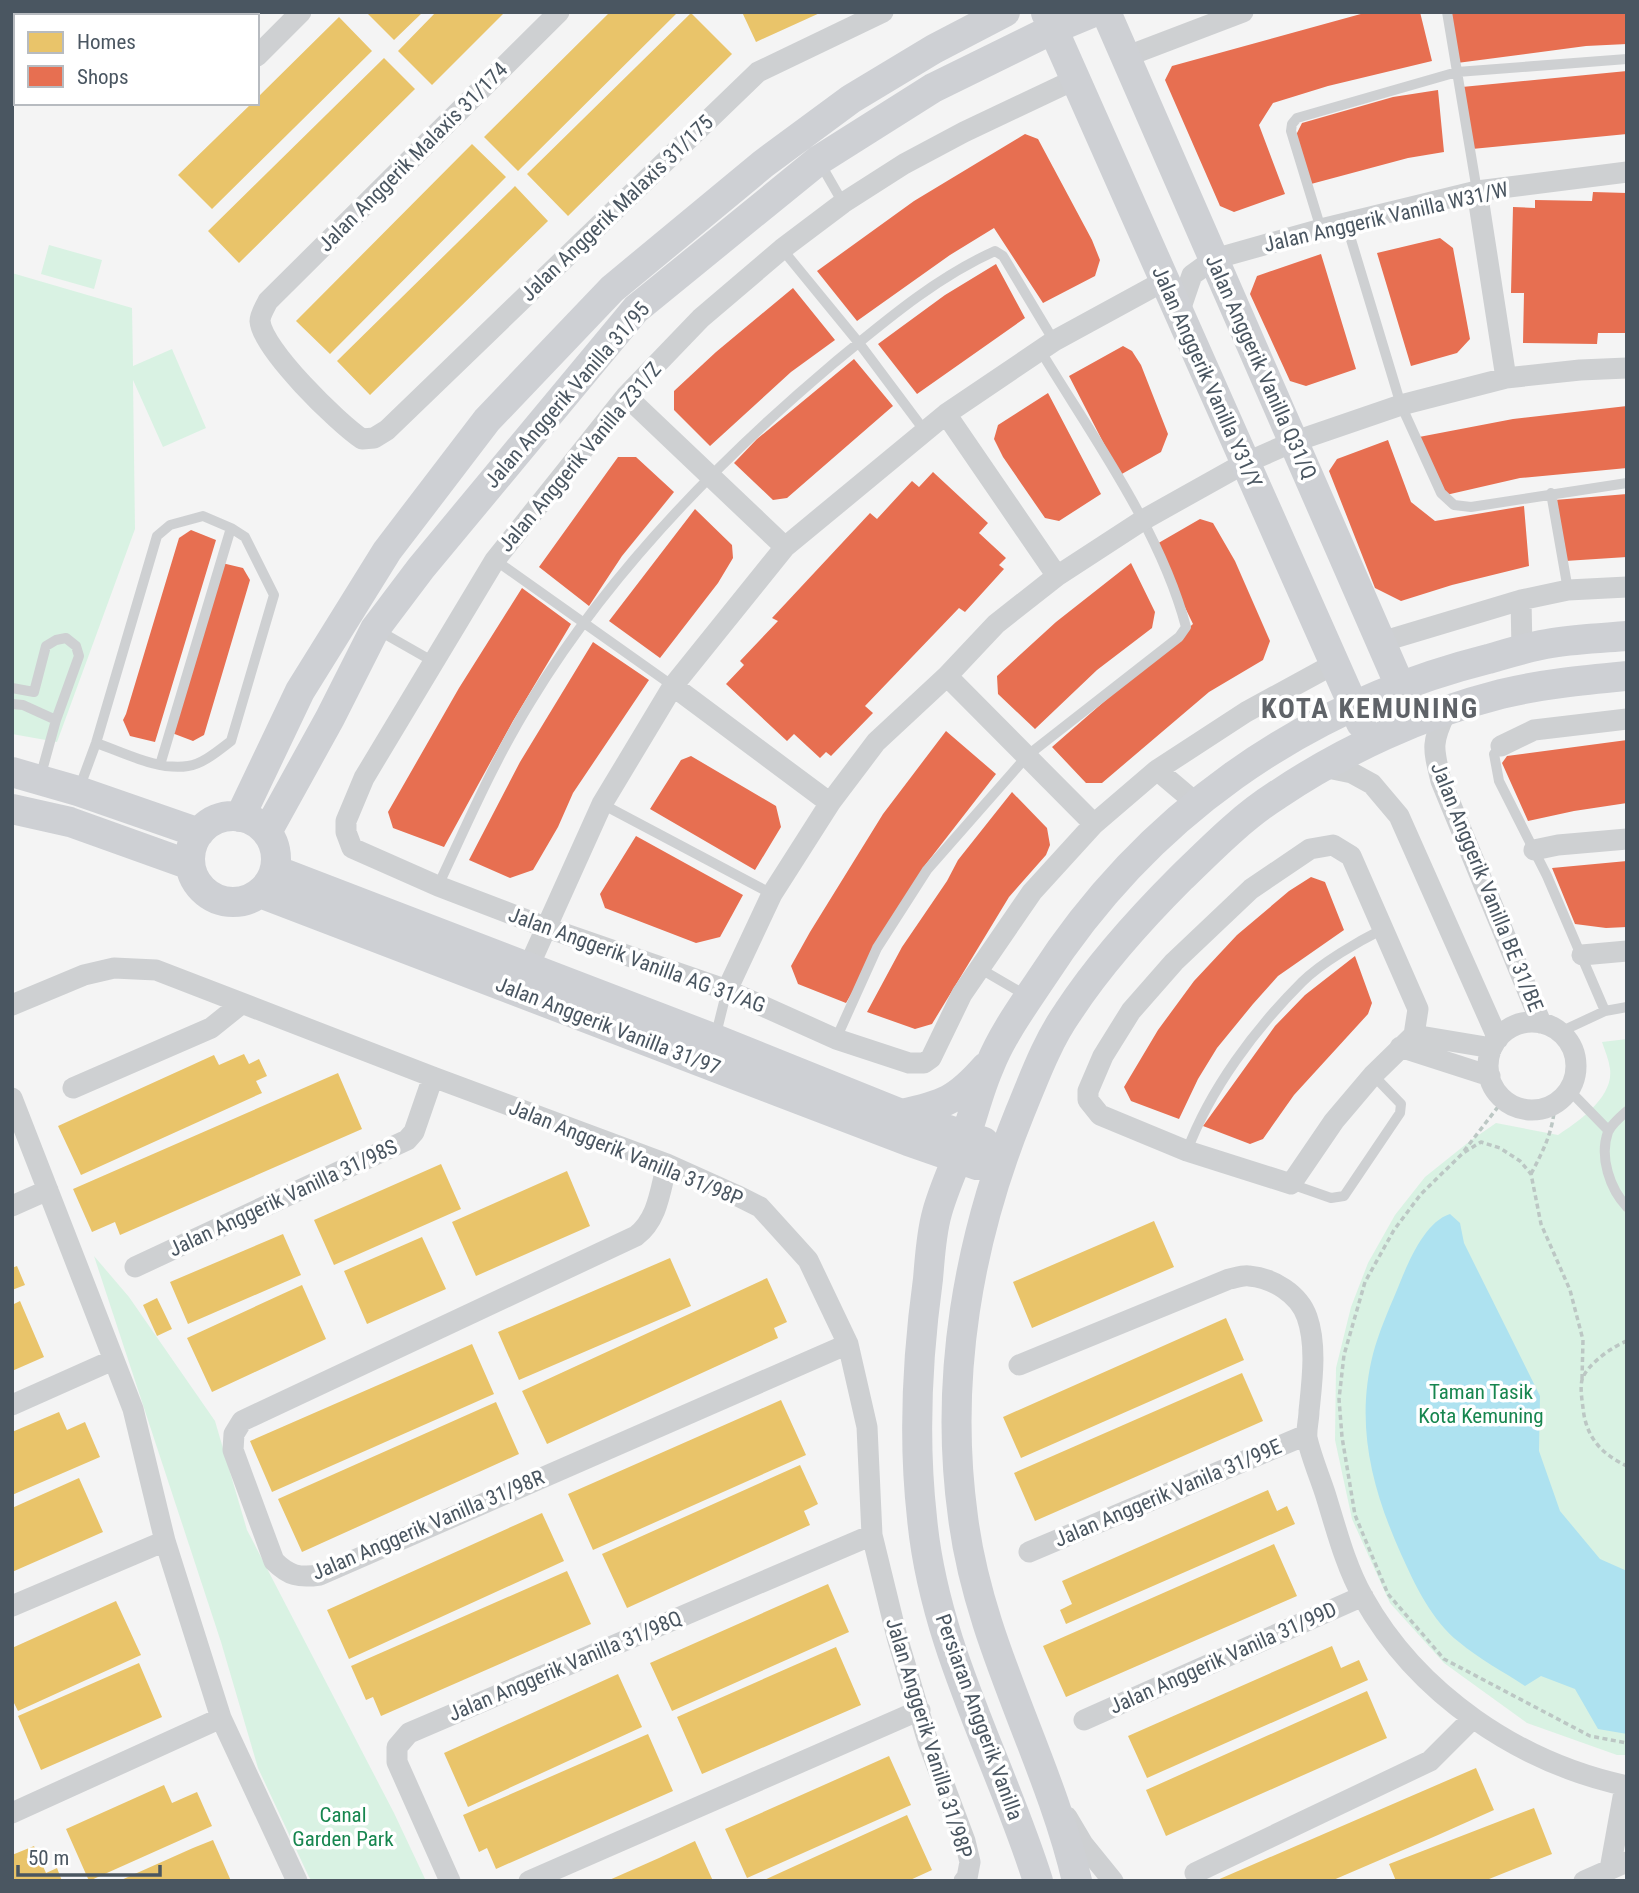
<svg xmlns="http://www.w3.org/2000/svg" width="1639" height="1893" viewBox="0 0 1639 1893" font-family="'Roboto Condensed',sans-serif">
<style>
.green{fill:#d9f2e3}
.water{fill:#aee2f0}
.homes{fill:#e9c46a}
.shops{fill:#e76f51}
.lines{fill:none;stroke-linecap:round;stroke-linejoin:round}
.path{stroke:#bcc7c4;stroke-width:3.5;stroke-dasharray:5 3.5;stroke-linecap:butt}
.lane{stroke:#ced0d2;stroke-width:10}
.street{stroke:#ced0d2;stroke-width:21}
.secondary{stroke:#ced0d4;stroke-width:30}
.labels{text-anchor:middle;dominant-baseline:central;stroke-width:7;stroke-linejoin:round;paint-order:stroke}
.street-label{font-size:21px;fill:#4a5661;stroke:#fff}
.park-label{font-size:21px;fill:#17864f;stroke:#fff}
.district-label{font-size:28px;font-weight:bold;letter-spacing:2px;fill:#5f6368;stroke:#fff}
</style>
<rect width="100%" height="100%" fill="#f4f4f4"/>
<!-- green -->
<path class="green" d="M49 245 102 260 94 289 41 274Z
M12 273 132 308 133 366 172 349 206 428 163 447 133 380 135 529 57 742 12 734Z
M1627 1039V1755H1617L1527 1723 1444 1663 1390 1603 1352 1519 1335 1440 1336 1368 1351 1307 1368 1263 1395 1215 1425 1177 1470 1141 1496 1123 1558 1135C1578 1122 1614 1097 1610 1069 1609 1060 1605 1051 1602 1042Z
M94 1256 129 1297 215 1421 247 1530 394 1813 426 1881H312L309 1877 258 1768 221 1642Z"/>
<!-- water -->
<path class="water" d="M1450 1214 1460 1223 1464 1243 1540 1396 1539 1451 1560 1511 1600 1559 1627 1571V1734L1598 1729 1575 1689 1541 1676 1525 1686C1504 1672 1479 1659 1459 1642 1432 1621 1415 1585 1401 1554 1372 1489 1355 1425 1373 1354 1379 1332 1388 1311 1397 1290 1407 1265 1424 1222 1450 1214Z"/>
<!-- homes -->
<path class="homes" d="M182 12H233L229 16H185Z
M366 12H423L394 40Z
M436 12H505L432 85 398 51Z
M610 12H678L518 171 484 137Z
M742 12H822L756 42Z
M691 13 732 54 568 216 527 174Z
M339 17 372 51 212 209 178 175 252 103H257V98Z
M384 58 415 89 239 263 208 231Z
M472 144 506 177 330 354 296 321Z
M515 186 548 221 370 395 337 361Z
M244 1054 249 1064 259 1059 267 1076 256 1081 262 1093 81 1175 58 1126 214 1055 219 1065Z
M338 1073 362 1129 120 1235 115 1222 92 1232 73 1189Z
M441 1164 461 1209 334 1265 314 1220Z
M567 1171 590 1226 476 1276 452 1222Z
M1154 1221 1174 1267 1032 1328 1013 1282Z
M283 1234 301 1275 188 1324 170 1282Z
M422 1237 446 1289 367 1324 344 1271Z
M670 1258 691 1306 519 1380 498 1332Z
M17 1266 25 1285 12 1290V1268Z
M767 1278 787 1322 774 1328 778 1338 547 1444 522 1391Z
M302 1285 326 1339 212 1392 187 1338Z
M157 1298 172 1329 157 1336 143 1305Z
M20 1301 44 1357 12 1371V1305Z
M1226 1318 1244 1360 1021 1458 1003 1417Z
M472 1344 494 1394 272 1492 250 1441Z
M1242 1373 1263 1421 1035 1521 1014 1473Z
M781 1400 806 1455 593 1550 568 1494Z
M496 1402 519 1454 302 1552 278 1499Z
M59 1412 67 1430 85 1422 100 1457 12 1495V1432Z
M800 1465 818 1504 804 1511 810 1525 627 1608 602 1554Z
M79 1478 103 1532 12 1572V1508Z
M1268 1490 1277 1511 1287 1506 1295 1524 1066 1624 1060 1610 1072 1604 1062 1581Z
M542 1513 564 1561 349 1659 327 1610Z
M1274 1544 1297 1596 1066 1697 1043 1646Z
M567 1571 591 1624 381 1716 373 1697 366 1700 351 1666Z
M828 1584 849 1632 672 1711 650 1663Z
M116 1601 141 1655 18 1711 12 1699V1648Z
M1332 1646 1341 1668 1359 1660 1368 1680 1147 1778 1128 1736Z
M836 1647 861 1705 702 1774 677 1717Z
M139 1663 162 1717 41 1770 18 1716Z
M618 1674 642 1727 468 1807 444 1753Z
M1367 1691 1387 1738 1166 1836 1146 1790Z
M648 1734 673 1791 496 1869 487 1848 479 1852 463 1815Z
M889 1756 911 1805 747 1878 725 1829Z
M1476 1768 1494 1810 1438 1835 1331 1881H1215Z
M164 1785 172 1803 197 1792 212 1826 89 1881 66 1829Z
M1534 1808 1552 1854 1484 1881H1396L1389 1864Z
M907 1815 932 1870 908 1881H762Z
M213 1840 231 1881H119L193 1848Z
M695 1841 713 1881H607L659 1858Z
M34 1846 46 1873 57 1868 62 1881H12V1855Z"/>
<!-- shops -->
<path class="shops" d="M1368 12H1420L1432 61 1328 86 1273 103 1259 125 1285 194 1234 212 1220 206 1165 80 1172 66Z
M1447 12H1627V44L1586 46 1457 63Z
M1627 71V134L1472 149 1462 87Z
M1438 90 1444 152 1408 158 1311 184 1295 137 1302 123 1393 97Z
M1025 134 1038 139 1092 240 1100 260 1095 276 1043 303 994 228 950 255 857 321 817 271 914 201Z
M1593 192 1627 193V333H1598L1597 344 1523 343 1524 293H1511L1513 207 1535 208V200L1592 201Z
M1440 238 1453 248 1470 339 1457 353 1411 366 1377 253Z
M1321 254 1356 369 1306 386 1290 381 1250 294 1257 276Z
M996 264 1025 318 917 394 878 344 945 295Z
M793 288 835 340 791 372 710 446 674 410V391L716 352Z
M1123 346 1132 351 1141 365 1168 434 1161 452 1120 475 1069 376Z
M854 359 893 406 787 498 773 500 734 463 757 439Z
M1048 393 1101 494 1059 521 1045 518 1003 457 994 439 998 425Z
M1627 406V468L1520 478 1446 495 1419 437 1513 419Z
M1388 440 1411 502 1435 521 1524 506 1529 566 1452 585 1401 601 1375 588 1329 471 1337 459Z
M618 457H636L674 492 622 556 589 606 539 567Z
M933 472 988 523 979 533 1006 558 999 565 1004 569 965 612 959 608 865 706 873 713 831 756 826 752 820 758 794 734 787 741 726 684 744 665 740 661 778 621 772 618 870 513 877 519 912 481 919 487Z
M1627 494V557L1565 561 1555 500Z
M695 509 732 545 733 558 718 583 660 658 609 621Z
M1200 519 1213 523 1235 561 1270 641 1263 660 1209 692 1102 783H1086L1052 747 1193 624 1155 545Z
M191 530 216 540 155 742 130 736 123 720 126 714 179 538Z
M222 563 243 568 250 580 204 735 193 741 172 733Z
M1131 563 1155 612 1152 628 1097 670 1035 729 998 694 997 676 1056 622Z
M522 588 571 624 513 721 444 847 393 828 388 812 459 688Z
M593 642 649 680 573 793 558 827 533 870 510 878 469 860 520 762Z
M946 731 996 774 926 864 846 1003 798 984 791 966 810 932 883 814Z
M1627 740V803L1574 811 1528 821 1502 763 1507 756Z
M691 756 776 806 781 827 755 870 650 809 681 760Z
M1012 792 1047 828 1050 845 1046 855 1009 897 932 1024 915 1029 867 1012 902 947 947 881 958 860Z
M636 836 743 895 720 937 696 943 605 908 600 894Z
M1627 861V927L1606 928 1575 924 1552 868Z
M1311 877 1325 882 1344 930 1278 976 1253 1004 1217 1048 1198 1079 1179 1119 1131 1101 1124 1087 1158 1030 1194 981 1237 935 1289 891Z
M1355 956 1372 1003 1368 1014 1294 1095 1263 1139 1250 1144 1203 1126 1275 1026 1305 995Z"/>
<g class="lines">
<!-- path -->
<path class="path" d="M1464 1151 1504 1099
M1531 1174C1544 1149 1553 1132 1555 1103
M1627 1341C1613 1346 1586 1365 1582 1380 1580 1388 1582 1400 1583 1408 1586 1437 1601 1454 1627 1466
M1582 1379 1583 1340 1570 1290 1541 1224 1531 1174 1520 1161 1500 1148 1481 1142 1463 1153 1421 1194 1394 1230 1365 1282 1344 1355 1339 1399 1342 1437 1355 1515 1388 1594 1444 1659 1590 1736 1627 1743"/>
<!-- lane -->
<path class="lane" d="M1447 12 1477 191
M820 163 843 203
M1346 223 1401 405 1441 493 1454 505 1471 507 1627 483
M1321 229 1291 131 1292 124 1297 118 1457 72 1627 59
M782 249 859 343 924 430
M1551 493 1568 590
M495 560 673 686
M376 629 434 662
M12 688 34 692 46 646 56 640 66 638 76 646 79 656 56 720 40 778
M12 704 23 705 56 720
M1501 746 1494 754 1499 781 1547 876 1605 1011
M160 765 231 528
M79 789 96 743 157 536 170 525 203 516 231 528 245 537 274 595 231 741C219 750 203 764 188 766 158 771 123 752 96 743
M602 804 772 894
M438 886C467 824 495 759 531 701 610 571 719 460 834 363 884 322 935 278 995 251L1003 256 1054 341
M979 968 1027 996
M1560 1032 1605 1011 1627 1007
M715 1038 727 990
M836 1039 877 948 927 870 1028 755 1179 637 1186 627C1160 529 1092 436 1040 350
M1569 1090 1608 1130
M1627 1111C1620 1117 1611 1125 1608 1132 1599 1157 1610 1189 1627 1207
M1187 1151C1210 1089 1255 1029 1302 982 1321 963 1359 941 1383 929
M1291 1184 1331 1198 1344 1196 1400 1113 1401 1104 1373 1075"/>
<!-- street -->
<path class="street" d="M147 12 148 16
M559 12 268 301C265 307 260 315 260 321 262 349 338 423 362 439L374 438 387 430 758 72 883 12
M257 56 301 12
M1125 57 1243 12
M1076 79 964 132 904 164 843 203 782 249 701 318 626 396 495 560 364 778 346 821V832L352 848 438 886 545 927 727 990 836 1039 909 1063H924L931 1058 962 994 1032 892 1094 824 1157 770 1246 712 1334 664
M1477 191 1506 378
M1179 313 1192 275 1214 259 1321 229 1477 191 1627 172
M626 396 785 547
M946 414 1057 576
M1521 600 1522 650
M1381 642 1521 600 1568 590 1627 587
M947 676 1094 824
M673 686 830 803
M1446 712C1431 743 1433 748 1441 781L1541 1023
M1501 746 1534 730 1627 719
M1323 767 1352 773 1372 784 1399 816 1498 1039
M1157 770 1196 803
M1333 845 1351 856 1418 1009 1414 1035 1373 1075 1334 1121 1291 1184 1187 1151 1100 1115 1088 1100V1091L1103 1056 1131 1011 1174 962 1251 889 1310 849Z
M1534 850 1558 845 1627 839
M1582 955 1627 951
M529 966 602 804 673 686 785 547 946 414 1054 341 1164 281
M727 990 772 894 830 803 876 742 947 676 996 624 1057 576 1143 520 1245 463 1293 442 1401 405 1506 378 1580 370 1627 368
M12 1005 84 975 114 968 156 970 433 1077 667 1164 736 1195 760 1207 808 1260 848 1344 867 1427 872 1535 897 1637 928 1742 965 1841 970 1862 967 1878 964 1881
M1488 1066a44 44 0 1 1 88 0a44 44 0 1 1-88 0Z
M1414 1035 1492 1048
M1400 1047 1490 1076
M73 1088 211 1028 241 1004
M12 1098 133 1409 165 1541 221 1718 297 1881
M667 1164C660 1191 658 1219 636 1236L242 1421 234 1434 233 1450 274 1561C289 1576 299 1578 320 1575L848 1344
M12 1206 48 1190
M135 1267 407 1140 414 1132 433 1077
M1019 1365 1229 1279C1235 1278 1243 1275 1249 1276 1273 1278 1299 1294 1307 1317 1317 1345 1312 1382 1309 1411 1309 1420 1306 1429 1307 1438 1311 1456 1319 1475 1325 1493 1336 1528 1345 1565 1363 1597 1417 1694 1519 1763 1627 1786
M12 1405 113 1360
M1029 1552 1306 1435
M12 1606 165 1541
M1084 1720 1363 1596
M12 1813 221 1718
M1067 1817 1083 1844 1113 1881
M1610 1869 1625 1786
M1195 1873 1430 1761 1473 1718
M450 1881 397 1762V1747L409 1733 872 1535
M529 1881 920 1710
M1584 1881 1627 1862"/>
<!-- secondary -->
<path class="secondary" d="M1106 12 1407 702
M1046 13 1361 723
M12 772 78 791 199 833
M12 809 70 822 190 865
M190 859a43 43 0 1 1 86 0a43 43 0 1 1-86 0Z
M240 817 300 691 387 551 487 420 612 289 763 164 851 99 934 49 1005 12
M267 832 330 718 375 629 421 568 636 309 819 160 933 88 1053 29 1094 12
M275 870 715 1039 901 1114 984 1142
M260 893 908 1141 977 1165
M901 1114C944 1105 957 1100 986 1067
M1038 1881C1000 1760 934 1647 922 1518 913 1438 917 1359 928 1279 930 1257 931 1234 937 1213 944 1187 957 1161 966 1135 974 1112 980 1087 990 1065 1002 1035 1023 1006 1041 979 1145 817 1301 706 1488 659 1509 653 1531 646 1552 643 1577 639 1602 638 1627 636
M1077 1881C1048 1757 979 1645 963 1517 944 1379 968 1240 1020 1112 1034 1078 1047 1042 1068 1012 1100 963 1140 919 1181 878 1211 849 1241 818 1277 795 1344 750 1422 714 1501 694 1542 684 1585 680 1627 676"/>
</g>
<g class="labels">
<!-- street labels -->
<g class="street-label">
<text transform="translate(413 157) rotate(-45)">Jalan Anggerik Malaxis 31/174</text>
<text transform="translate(617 208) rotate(-44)">Jalan Anggerik Malaxis 31/175</text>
<text transform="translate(1386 217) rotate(-13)">Jalan Anggerik Vanilla W31/W</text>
<text transform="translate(1261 367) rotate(66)">Jalan Anggerik Vanilla Q31/Q</text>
<text transform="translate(1207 377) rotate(66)">Jalan Anggerik Vanilla Y31/Y</text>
<text transform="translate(567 395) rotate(-49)">Jalan Anggerik Vanilla 31/95</text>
<text transform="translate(580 457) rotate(-50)">Jalan Anggerik Vanilla Z31/Z</text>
<text transform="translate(1487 887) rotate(68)">Jalan Anggerik Vanilla BE 31/BE</text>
<text transform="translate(637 960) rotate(20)">Jalan Anggerik Vanilla AG 31/AG</text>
<text transform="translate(608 1026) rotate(21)">Jalan Anggerik Vanilla 31/97</text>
<text transform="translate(626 1153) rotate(22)">Jalan Anggerik Vanilla 31/98P</text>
<text transform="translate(283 1198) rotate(-25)">Jalan Anggerik Vanilla 31/98S</text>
<text transform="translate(1168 1493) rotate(-23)">Jalan Anggerik Vanila 31/99E</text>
<text transform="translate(428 1525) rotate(-23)">Jalan Anggerik Vanilla 31/98R</text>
<text transform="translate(1223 1658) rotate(-24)">Jalan Anggerik Vanila 31/99D</text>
<text transform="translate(565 1666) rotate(-23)">Jalan Anggerik Vanilla 31/98Q</text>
<text transform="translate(979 1717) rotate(70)">Persiaran Anggerik Vanilla</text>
<text transform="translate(929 1738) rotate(73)">Jalan Anggerik Vanilla 31/98P</text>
</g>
<!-- park labels -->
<g class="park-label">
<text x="1481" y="1392">Taman Tasik<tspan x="1481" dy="24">Kota Kemuning</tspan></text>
<text x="343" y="1815">Canal<tspan x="343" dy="24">Garden Park</tspan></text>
</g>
<!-- district labels -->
<g class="district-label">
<text x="1370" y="708">KOTA KEMUNING</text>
</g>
</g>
<!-- border -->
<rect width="1639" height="1893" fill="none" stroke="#4a5661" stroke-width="28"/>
<!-- legend -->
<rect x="14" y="14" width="245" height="91" fill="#ffffff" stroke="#b7bbc0" stroke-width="2"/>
<rect x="28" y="32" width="35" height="21" fill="#e9c46a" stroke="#b7bbc0" stroke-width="2"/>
<text x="77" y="49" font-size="21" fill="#4a5661">Homes</text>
<rect x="28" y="66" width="35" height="21" fill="#e76f51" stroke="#b7bbc0" stroke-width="2"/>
<text x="77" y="84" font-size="21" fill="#4a5661">Shops</text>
<!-- scale -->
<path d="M18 1865v10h142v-10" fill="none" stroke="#4a5661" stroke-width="3.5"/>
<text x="28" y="1865" font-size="21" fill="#4a5661" stroke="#ffffff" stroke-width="5" paint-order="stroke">50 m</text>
</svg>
